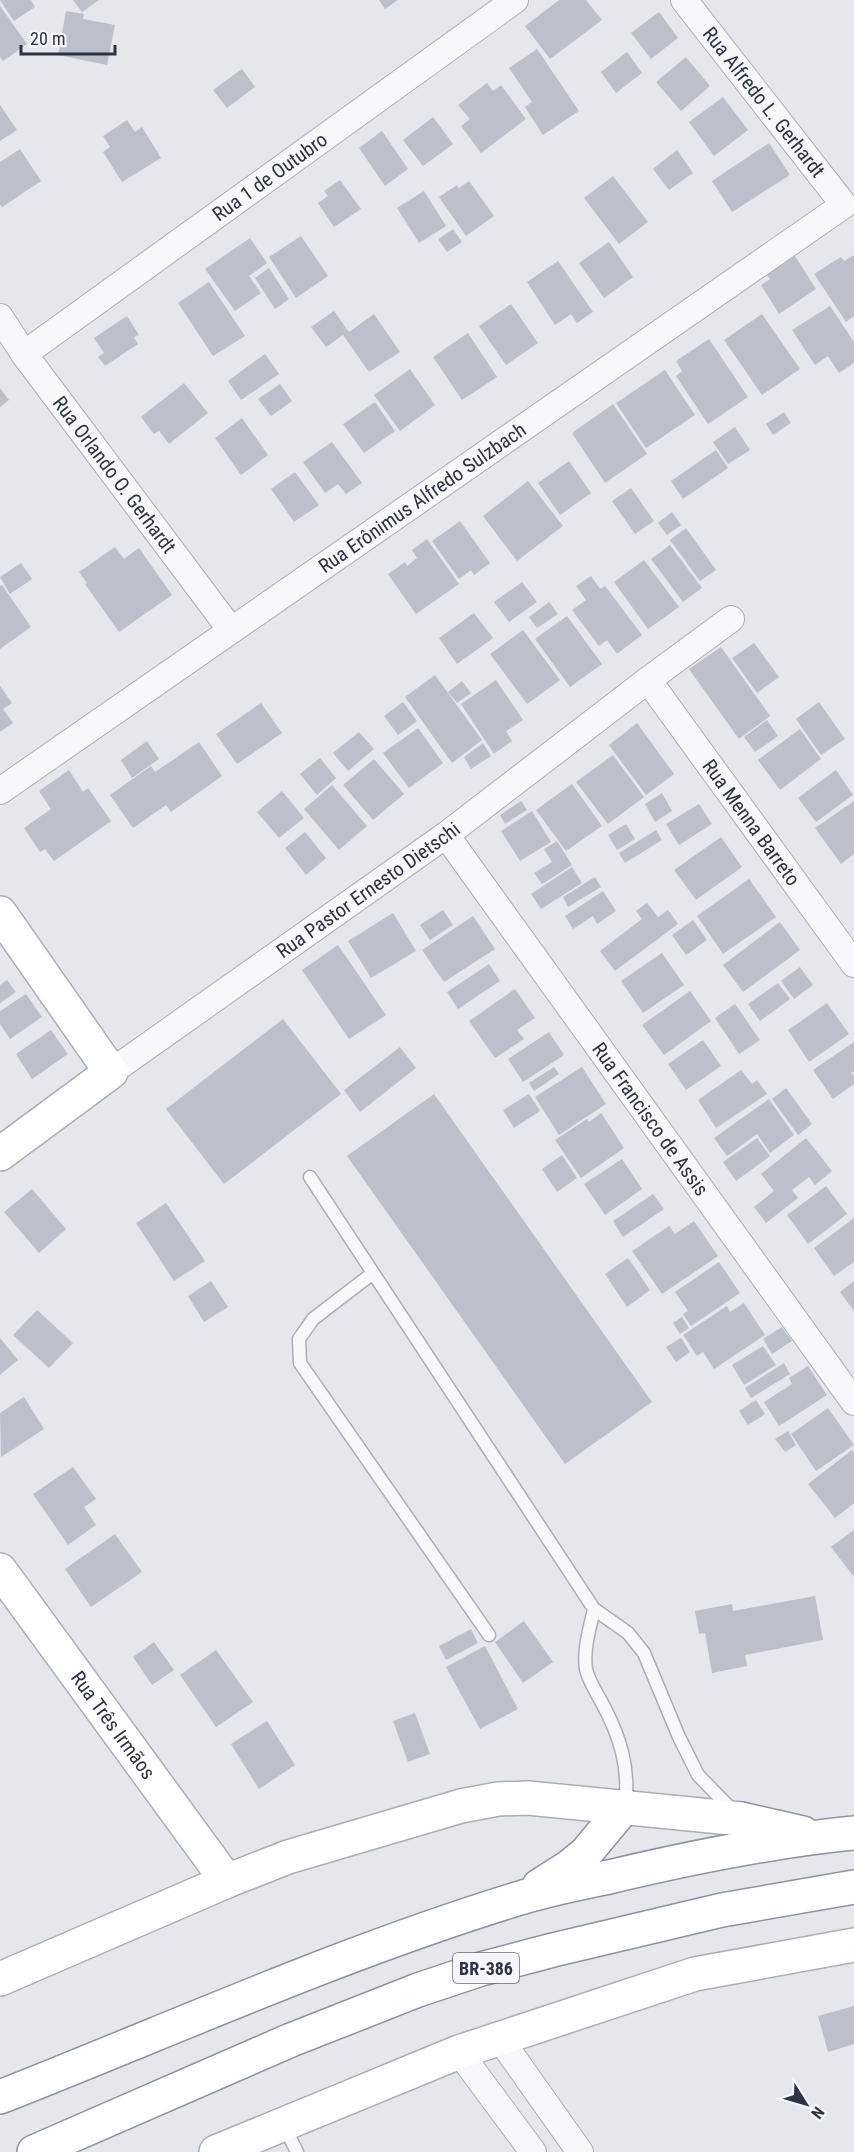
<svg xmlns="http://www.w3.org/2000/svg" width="854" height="2152" viewBox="0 0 854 2152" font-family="'Roboto Condensed',sans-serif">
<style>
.building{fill:#bbc0ca}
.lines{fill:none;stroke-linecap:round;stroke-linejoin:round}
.lane-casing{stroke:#a9aeb7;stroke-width:15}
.street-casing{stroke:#a9aeb7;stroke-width:28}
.secondary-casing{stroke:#a9aeb7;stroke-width:36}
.highway-casing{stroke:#8b94a3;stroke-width:36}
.lane{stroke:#f7f8fa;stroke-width:12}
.street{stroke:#f7f8fa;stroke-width:26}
.secondary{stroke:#fff;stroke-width:33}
.highway{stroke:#fff;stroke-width:33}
.labels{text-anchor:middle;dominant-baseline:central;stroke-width:6;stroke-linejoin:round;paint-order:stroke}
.shield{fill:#f4f6f9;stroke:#676e7b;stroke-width:1.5}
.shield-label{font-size:18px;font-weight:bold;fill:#2b3445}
.street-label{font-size:20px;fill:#2b3445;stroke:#f4f6f9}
</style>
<rect width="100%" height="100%" fill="#e4e7ec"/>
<!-- building -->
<path class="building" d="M0 0H31L35 7 14 21Z
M73 0H99L82 12Z
M379 0H398L385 9Z
M559 0H586L602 20 550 59 525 26Z
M0 6 27 44 3 61 0 57Z
M66 11 84 14 83 19 115 25 107 65 58 55Z
M659 12 678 38 651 59 631 33Z
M537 49 579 111 543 135 525 107 532 102 509 68Z
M627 52 642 73 616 93 601 72Z
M686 57 710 86 681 111 656 82Z
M242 69 255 87 227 108 213 90Z
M487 83 493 91 501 85 526 119 481 153 461 126 470 119 458 105Z
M723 97 748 130 714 156 689 122Z
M0 105 17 130 0 141Z
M433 117 453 144 423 166 403 140Z
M127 120 135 132 142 127 161 158 122 182 103 152 110 147 103 136Z
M382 131 408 169 385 186 359 148Z
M769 143 790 175 732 212 712 181Z
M20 149 41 181 2 207 0 205V162Z
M677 150 693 173 669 190 653 169Z
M613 176 648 222 619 244 584 198Z
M340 180 361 209 334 227 318 203 328 196 324 191Z
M469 181 494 216 466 236 439 197 457 185 459 188Z
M424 191 446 226 419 243 397 208Z
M453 229 462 242 447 252 438 239Z
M301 236 328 276 296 298 269 257Z
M250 238 267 263 249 276 261 293 235 311 205 269Z
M609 242 633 277 604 298 579 263Z
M854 255V316L846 322 814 274 841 257 844 261Z
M795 256 816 289 779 314 761 285 770 279 767 275Z
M558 261 593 312 577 323 571 314 555 325 527 282Z
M269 268 289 299 275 309 255 278Z
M209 282 245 336 213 356 178 303Z
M511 304 538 343 506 365 479 326Z
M830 306 854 342V363L839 373 828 356 815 365 792 330Z
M334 311 349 332 374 314 400 352 369 372 343 335 326 347 311 327Z
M762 314 800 369 762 395 724 340Z
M127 316 139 335 134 337 138 344 105 366 98 357 104 353 94 338Z
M468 333 497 377 462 400 433 357Z
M709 339 748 397 708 424 676 376 682 371 676 361Z
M265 354 279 374 241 400 228 381Z
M410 369 435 405 400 431 374 395Z
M665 370 695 415 646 448 616 403Z
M184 383 208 413 169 444 159 431 154 434 141 417Z
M280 384 292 401 271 416 258 399Z
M0 388 9 400 0 407Z
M375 402 395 431 364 453 343 424Z
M613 404 647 454 605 483 572 433Z
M784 412 791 423 773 435 766 424Z
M242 418 268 455 241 475 215 438Z
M735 427 750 450 728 464 713 442Z
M332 442 362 483 346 494 338 484 325 493 303 462Z
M716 450 728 468 683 499 671 481Z
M569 461 591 493 560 515 538 483Z
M295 472 319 505 294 522 271 489Z
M528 481 563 526 517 561 483 516Z
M631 488 654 521 635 534 612 501Z
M672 512 681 525 667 535 658 523Z
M460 521 490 563 474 575 471 570 459 579 432 541Z
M686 528 716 570 700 581 670 540Z
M427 539 459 584 416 614 388 574 405 562 407 566 417 558 412 550Z
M670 545 702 588 683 602 651 559Z
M115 547 124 559 139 548 172 595 119 632 85 584 87 583 79 572Z
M644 560 679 607 648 629 614 582Z
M21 563 32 579 10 594 0 577Z
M591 576 600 589 605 586 642 635 617 654 607 640 599 646 572 610 586 600 576 586Z
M522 582 537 602 509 622 494 602Z
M2 585 31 627 0 649V586Z
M549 602 558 614 537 628 529 617Z
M474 613 493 638 457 664 439 638Z
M567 616 602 664 570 687 535 639Z
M523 630 560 680 527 704 490 654Z
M754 643 779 677 757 693 732 658Z
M721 647 770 716 739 739 689 669Z
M435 675 482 740 452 763 405 697Z
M496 680 523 720 506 731 512 741 494 754 461 704Z
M462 681 471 693 457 703 448 692Z
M0 686 12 703 3 709 13 723 0 732Z
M403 702 417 721 398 735 384 716Z
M819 702 845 739 821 755 796 719Z
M261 703 282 733 237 764 216 734Z
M767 720 778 736 755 752 744 737Z
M637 723 674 774 646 795 609 745Z
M418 728 443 763 409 788 383 753Z
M800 729 821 759 780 790 758 760Z
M359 732 374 749 348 771 333 753Z
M147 741 159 759 132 778 121 760Z
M199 742 222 776 171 812 166 805 133 828 110 795 151 766 155 772Z
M483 743 491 756 471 769 464 757Z
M613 755 644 797 608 824 576 782Z
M320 758 336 778 317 795 300 774Z
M374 759 404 794 373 820 343 785Z
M69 770 83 792 88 788 111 821 54 861 45 849 40 852 24 828 51 809 39 791Z
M836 770 853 795 816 822 798 798Z
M572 784 602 826 566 851 536 810Z
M332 785 367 826 339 850 304 809Z
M282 791 304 818 279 838 257 812Z
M662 793 672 811 655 822 645 804Z
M521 801 527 810 505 824 500 815Z
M854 801V854L841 864 815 828Z
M699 804 712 824 679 845 666 824Z
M532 811 551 842 520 861 501 831Z
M626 824 635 839 617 850 608 835Z
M656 830 662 840 625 863 619 853Z
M305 832 326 858 306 875 285 848Z
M721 837 742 867 696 900 674 870Z
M557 841 572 865 542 884 534 873 552 862 544 849Z
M572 867 582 883 541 909 531 894Z
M595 877 601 887 568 907 563 897Z
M749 879 776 917 723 954 697 916Z
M603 891 616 911 597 924 593 916 573 929 565 916Z
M647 903 658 917 668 910 678 924 615 971 600 951 642 919 636 911Z
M443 910 453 925 430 940 420 925Z
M393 913 416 951 371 978 348 941Z
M473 916 495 949 444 982 422 950Z
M693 920 707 940 686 955 672 935Z
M780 922 800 950 743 992 723 965Z
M338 945 386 1015 349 1039 302 970Z
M662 953 684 985 643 1013 621 981Z
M489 964 500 981 458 1009 447 992Z
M800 967 813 985 794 999 781 981Z
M7 980 16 992 0 1003V985Z
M778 983 790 999 760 1021 748 1004Z
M515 989 535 1018 517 1030 524 1039 495 1058 469 1021Z
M690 991 711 1021 664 1055 642 1025Z
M26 994 42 1017 10 1039 0 1024V1011Z
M827 1003 849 1034 809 1062 788 1030Z
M735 1004 760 1040 739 1054 715 1018Z
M283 1019 341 1094 224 1184 166 1109Z
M51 1030 68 1054 32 1079 16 1054Z
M549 1032 564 1055 523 1082 508 1059Z
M703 1040 721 1066 686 1090 668 1064Z
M854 1042V1071L851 1073 854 1076V1084L833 1099 813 1070Z
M400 1047 416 1068 360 1112 344 1090Z
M554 1067 559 1074 534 1091 529 1083Z
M582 1067 606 1104 559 1135 535 1097Z
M741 1070 752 1084 757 1080 767 1094 716 1128 698 1100Z
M786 1088 812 1124 798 1135 772 1099Z
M434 1094 652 1402 565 1464 347 1156Z
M529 1094 540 1111 514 1128 503 1110Z
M769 1099 794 1135 770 1153 757 1134 727 1156 714 1138Z
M601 1113 624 1148 581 1178 555 1140 587 1119 589 1122Z
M757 1138 770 1156 736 1181 723 1162Z
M806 1138 832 1171 815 1185 809 1177 792 1190 798 1198 766 1223 754 1207 774 1191 761 1174Z
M562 1155 577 1178 557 1192 542 1169Z
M622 1159 642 1189 605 1215 584 1184Z
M826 1186 847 1214 808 1244 787 1215Z
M32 1189 66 1229 39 1253 4 1212Z
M653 1194 664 1209 623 1237 613 1221Z
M166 1203 205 1261 174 1281 136 1223Z
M854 1218V1262L834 1276 814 1248Z
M694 1221 718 1256 662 1294 632 1251 669 1226 675 1234Z
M628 1258 650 1290 627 1307 605 1274Z
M719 1262 740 1293 691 1326 683 1314 688 1311 675 1292Z
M211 1281 228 1307 204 1322 188 1296Z
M854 1281V1311L840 1292Z
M744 1303 765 1335 714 1369 703 1352 697 1356 683 1335 727 1306 730 1312Z
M37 1310 73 1343 49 1368 13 1335Z
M682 1317 689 1328 680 1334 673 1323Z
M782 1327 792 1341 772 1354 763 1339Z
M0 1338 18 1360 0 1375Z
M681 1338 690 1352 676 1362 666 1347Z
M763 1346 776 1365 744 1385 732 1365Z
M784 1363 790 1374 751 1398 745 1388Z
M808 1366 827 1395 779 1426 764 1402 792 1384 789 1378Z
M24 1397 44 1429 1 1457 0 1413Z
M756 1400 765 1414 748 1425 739 1411Z
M828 1408 854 1445 816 1471 791 1434Z
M788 1431 796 1445 785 1452 775 1439Z
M852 1450 854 1453V1503L835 1518 808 1484Z
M73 1467 96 1499 84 1507 96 1525 68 1545 33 1494Z
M854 1530V1577L831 1547Z
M115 1534 142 1572 91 1607 65 1569Z
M815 1596 823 1640 745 1655 747 1666 712 1673 705 1633 699 1634 695 1611 732 1604 733 1611Z
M524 1621 553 1662 523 1683 495 1642Z
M471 1629 478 1643 446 1660 439 1646Z
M154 1642 174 1670 152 1685 133 1657Z
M485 1646 518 1709 480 1729 446 1667Z
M216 1650 253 1702 216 1727 180 1675Z
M415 1713 430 1754 408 1762 393 1721Z
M267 1721 295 1765 259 1789 231 1744Z
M854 2006V2044L828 2052 818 2016Z"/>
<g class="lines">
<defs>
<path id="lane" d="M310 1177 594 1609 628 1633 644 1653 679 1737 698 1775 734 1812
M373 1273 313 1319 299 1339 300 1363 489 1635
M594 1609C590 1628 583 1649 586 1669 588 1680 597 1693 602 1703 620 1736 630 1768 625 1805
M283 2124 297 2152"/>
<g id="street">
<path id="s1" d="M0 317 24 354 231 630"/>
<path id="s2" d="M24 354 515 0"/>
<path id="s3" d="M648 680 854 964"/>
<path id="s4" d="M0 791 844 205 684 0"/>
<path id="s5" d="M446 835 854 1402"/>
<path id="s6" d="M111 1072 446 835 648 680 731 619"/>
<path d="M500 2039 580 2152"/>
<path d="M459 2052 533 2152"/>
</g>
<g id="secondary">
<path d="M0 913 111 1072 0 1154"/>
<path id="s7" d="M0 1570 227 1881"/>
<path d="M0 1979 227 1881 288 1857 461 1806 498 1799 528 1798 741 1819"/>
<path d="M216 2152 459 2052 695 1974 854 1945"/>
</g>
<path id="highway" d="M741 1819 803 1833
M539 1886 569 1867 586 1853 625 1806
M0 2097C173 2029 343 1952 520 1898 549 1889 579 1883 609 1877 689 1858 771 1841 854 1833
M34 2152 291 2040 418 1990 481 1969 553 1950 722 1910 854 1887"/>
</defs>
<!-- lane casing -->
<use href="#lane" class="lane-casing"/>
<!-- street casing -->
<use href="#street" class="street-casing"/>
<!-- secondary casing -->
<use href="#secondary" class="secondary-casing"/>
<!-- highway casing -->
<use href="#highway" class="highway-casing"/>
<!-- lane -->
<use href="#lane" class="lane"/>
<!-- street -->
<use href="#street" class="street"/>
<!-- secondary -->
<use href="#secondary" class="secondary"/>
<!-- highway -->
<use href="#highway" class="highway"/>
</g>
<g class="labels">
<!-- shield labels -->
<rect class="shield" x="453" y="1953" width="66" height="30" rx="4.5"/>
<g class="shield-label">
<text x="486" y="1968">BR-386</text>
</g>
<!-- street labels -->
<g class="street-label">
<text transform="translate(764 102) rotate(52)">Rua Alfredo L. Gerhardt</text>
<text stroke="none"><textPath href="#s2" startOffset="303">Rua 1 de Outubro</textPath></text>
<text stroke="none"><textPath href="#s1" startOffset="195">Rua Orlando O. Gerhardt</textPath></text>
<text stroke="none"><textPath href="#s4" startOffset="514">Rua Erônimus Alfredo Sulzbach</textPath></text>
<text stroke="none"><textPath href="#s3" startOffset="176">Rua Menna Barreto</textPath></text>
<text stroke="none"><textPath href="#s6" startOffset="315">Rua Pastor Ernesto Dietschi</textPath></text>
<text stroke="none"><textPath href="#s5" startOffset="350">Rua Francisco de Assis</textPath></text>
<text stroke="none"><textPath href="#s7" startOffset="192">Rua Três Irmãos</textPath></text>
</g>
</g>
<!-- north arrow -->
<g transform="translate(806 2104) rotate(127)" stroke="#f4f6f9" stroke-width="4.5" paint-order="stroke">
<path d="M0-4.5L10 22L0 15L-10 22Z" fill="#2b3445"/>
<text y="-9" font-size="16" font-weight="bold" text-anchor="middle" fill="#2b3445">N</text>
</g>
<!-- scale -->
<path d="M21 45v9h94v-9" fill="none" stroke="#2b3445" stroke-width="3"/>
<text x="30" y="45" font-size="18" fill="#2b3445" stroke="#f4f6f9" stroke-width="4.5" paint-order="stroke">20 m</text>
</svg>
